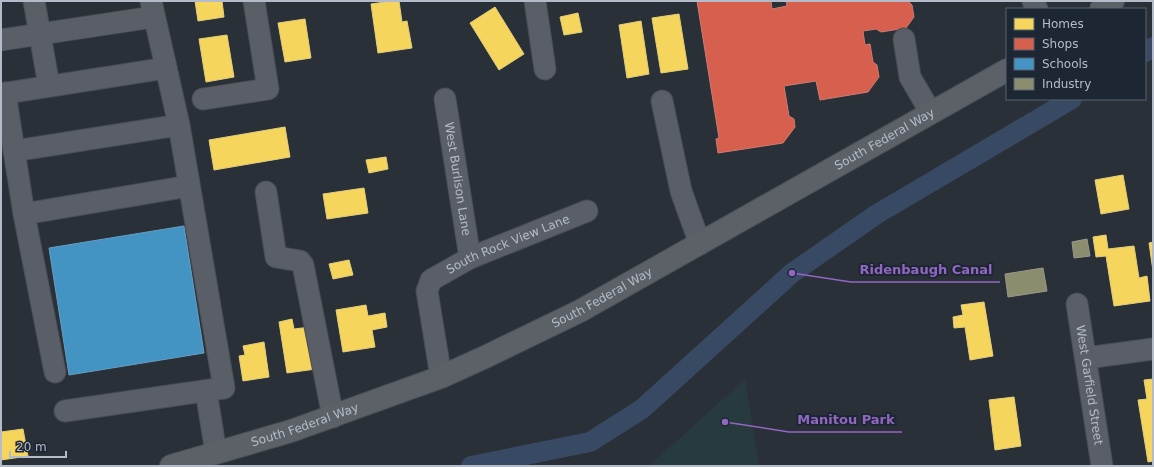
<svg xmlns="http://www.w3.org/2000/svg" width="1154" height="467" viewBox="0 0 1154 467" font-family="'DejaVu Sans',sans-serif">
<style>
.green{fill:#273a3e}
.homes{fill:#f6d55c;stroke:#e2ce7d}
.shops{fill:#d6604d;stroke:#cc7c72}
.schools{fill:#4393c3;stroke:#659fc5}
.industry{fill:#8c8c6e;stroke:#989a89}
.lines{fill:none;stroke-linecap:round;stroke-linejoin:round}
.canal{stroke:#384963;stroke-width:20}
.minor-casing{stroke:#484c53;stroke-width:23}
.major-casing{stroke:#484c55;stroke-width:24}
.minor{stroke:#5a5e66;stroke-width:21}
.major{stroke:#5c6168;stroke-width:22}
.labels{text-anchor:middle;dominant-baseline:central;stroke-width:4;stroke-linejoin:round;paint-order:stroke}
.street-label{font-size:12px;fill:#b4bcc9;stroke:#1d2633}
.leader{fill:none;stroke:#9266c3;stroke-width:1.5}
.callout-dot{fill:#9266c3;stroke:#1d2633;stroke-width:1.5}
.callout-label{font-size:13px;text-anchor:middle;font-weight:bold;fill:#9266c3;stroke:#1d2633;stroke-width:4;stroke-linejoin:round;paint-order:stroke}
</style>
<rect width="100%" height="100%" fill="#2a3038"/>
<!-- green -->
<path class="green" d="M745 379 759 466H649Z"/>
<!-- homes -->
<path class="homes" d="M195 1H222L224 17 198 21Z
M392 1H399L402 22 407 21 412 48 378 53 371 4Z
M495 7 524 54 499 70 470 23Z
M578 13 582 32 564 35 560 17Z
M679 14 688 69 661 73 652 18Z
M305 19 311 58 285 62 278 23Z
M641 21 649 74 627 78 619 25Z
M227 35 234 77 206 82 199 39Z
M285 127 290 157 214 170 209 140Z
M386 157 388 169 369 173 366 160Z
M1123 175 1129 209 1101 214 1095 180Z
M364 188 368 213 327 219 323 194Z
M1106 235 1108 249 1134 246 1139 278 1147 276 1150 301 1114 306 1106 256 1096 257 1093 237Z
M1153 242V271L1149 243Z
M349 260 353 275 333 279 329 264Z
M984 302 993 356 970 360 965 327 954 328 953 317 963 315 961 305Z
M366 305 368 316 385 313 387 327 372 330 375 347 343 352 336 310Z
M292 319 294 329 310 327 316 369 287 373 279 322Z
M264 342 269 377 243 381 239 356 245 355 243 346Z
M1153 379V461L1148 462 1138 400 1147 399 1144 380Z
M1014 397 1021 446 995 450 989 400Z
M23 429 28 456 1 460V432Z"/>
<!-- shops -->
<path class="shops" d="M697 1H771L772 9 787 6 786 1H908L912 5 914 17 906 28 881 32 876 29 863 31 865 45 870 44 873 62 877 65 879 77 868 92 820 100 816 81 784 86 789 116 794 119 795 127 783 143 718 153 716 139 719 138Z"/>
<!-- schools -->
<path class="schools" d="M184 226 204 353 69 375 49 248Z"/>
<!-- industry -->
<path class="industry" d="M1087 239 1090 256 1074 258 1072 242Z
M1043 268 1047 291 1008 297 1005 274Z"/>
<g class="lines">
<!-- canal -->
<path class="canal" d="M1145 52 1153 47
M471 466 590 442 642 409 792 273 877 214 1072 99"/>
<defs>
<g id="minor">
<path d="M34 1 49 86"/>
<path d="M535 1 545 69"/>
<path d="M1033 1 1037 9"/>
<path d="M904 39 910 77 931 113"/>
<path d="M1 40 153 17"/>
<path d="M5 93 24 214 55 372"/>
<path d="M1 94 166 68"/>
<path d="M203 99 268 89 254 1"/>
<path id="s1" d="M445 99 470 258"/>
<path d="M662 101 681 191 700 244"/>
<path d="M14 151 179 125"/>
<path d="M266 192 276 257 300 261 303 265 333 417"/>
<path d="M24 214 189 186"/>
<path id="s2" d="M1077 304 1102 466"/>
<path d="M1086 358 1153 349"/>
<path id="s3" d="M441 377 427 291 431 280 470 258 587 211"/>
<path d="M206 391 216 453"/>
<path d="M65 411 224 388 179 125 151 1"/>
</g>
<g id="major">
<path d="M1101 9 1113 1"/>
<path id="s4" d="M171 466 291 431 441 377 485 357 580 311 1007 70"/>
</g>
</defs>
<!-- minor casing -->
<use href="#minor" class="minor-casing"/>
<!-- major casing -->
<use href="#major" class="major-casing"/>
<!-- minor -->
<use href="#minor" class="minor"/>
<!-- major -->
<use href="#major" class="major"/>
</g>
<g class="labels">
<!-- street labels -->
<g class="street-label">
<text stroke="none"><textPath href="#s4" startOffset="788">South Federal Way</textPath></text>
<text stroke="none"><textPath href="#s1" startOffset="81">West Burlison Lane</textPath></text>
<text stroke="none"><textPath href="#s3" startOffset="184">South Rock View Lane</textPath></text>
<text stroke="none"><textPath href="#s4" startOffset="464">South Federal Way</textPath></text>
<text stroke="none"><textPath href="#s2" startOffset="82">West Garfield Street</textPath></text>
<text stroke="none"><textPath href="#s4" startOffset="140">South Federal Way</textPath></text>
</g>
</g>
<!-- callouts -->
<path class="leader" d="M792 273L851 282H1000M725 422L789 432H902"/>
<g class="callout-dot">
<circle cx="792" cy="273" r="4"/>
<circle cx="725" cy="422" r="4"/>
</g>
<g class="callout-label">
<text x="926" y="274">Ridenbaugh Canal</text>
<text x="846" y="424">Manitou Park</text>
</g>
<!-- border -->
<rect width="1154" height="467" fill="none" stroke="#b4bcc9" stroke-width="4"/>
<!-- legend -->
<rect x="1006" y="8" width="140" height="92" fill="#1d2633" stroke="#59626f"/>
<rect x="1014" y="18" width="20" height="12" fill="#f6d55c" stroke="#59626f"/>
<text x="1042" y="28" font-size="12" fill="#b4bcc9">Homes</text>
<rect x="1014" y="38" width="20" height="12" fill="#d6604d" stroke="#59626f"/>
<text x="1042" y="48" font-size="12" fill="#b4bcc9">Shops</text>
<rect x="1014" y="58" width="20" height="12" fill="#4393c3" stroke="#59626f"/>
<text x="1042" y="68" font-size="12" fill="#b4bcc9">Schools</text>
<rect x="1014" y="78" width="20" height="12" fill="#8c8c6e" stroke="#59626f"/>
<text x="1042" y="88" font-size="12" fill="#b4bcc9">Industry</text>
<!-- scale -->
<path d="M10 451v6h56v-6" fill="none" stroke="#b4bcc9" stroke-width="2"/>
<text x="16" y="451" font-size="12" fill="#b4bcc9" stroke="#1d2633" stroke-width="3" paint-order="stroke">20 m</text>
</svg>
